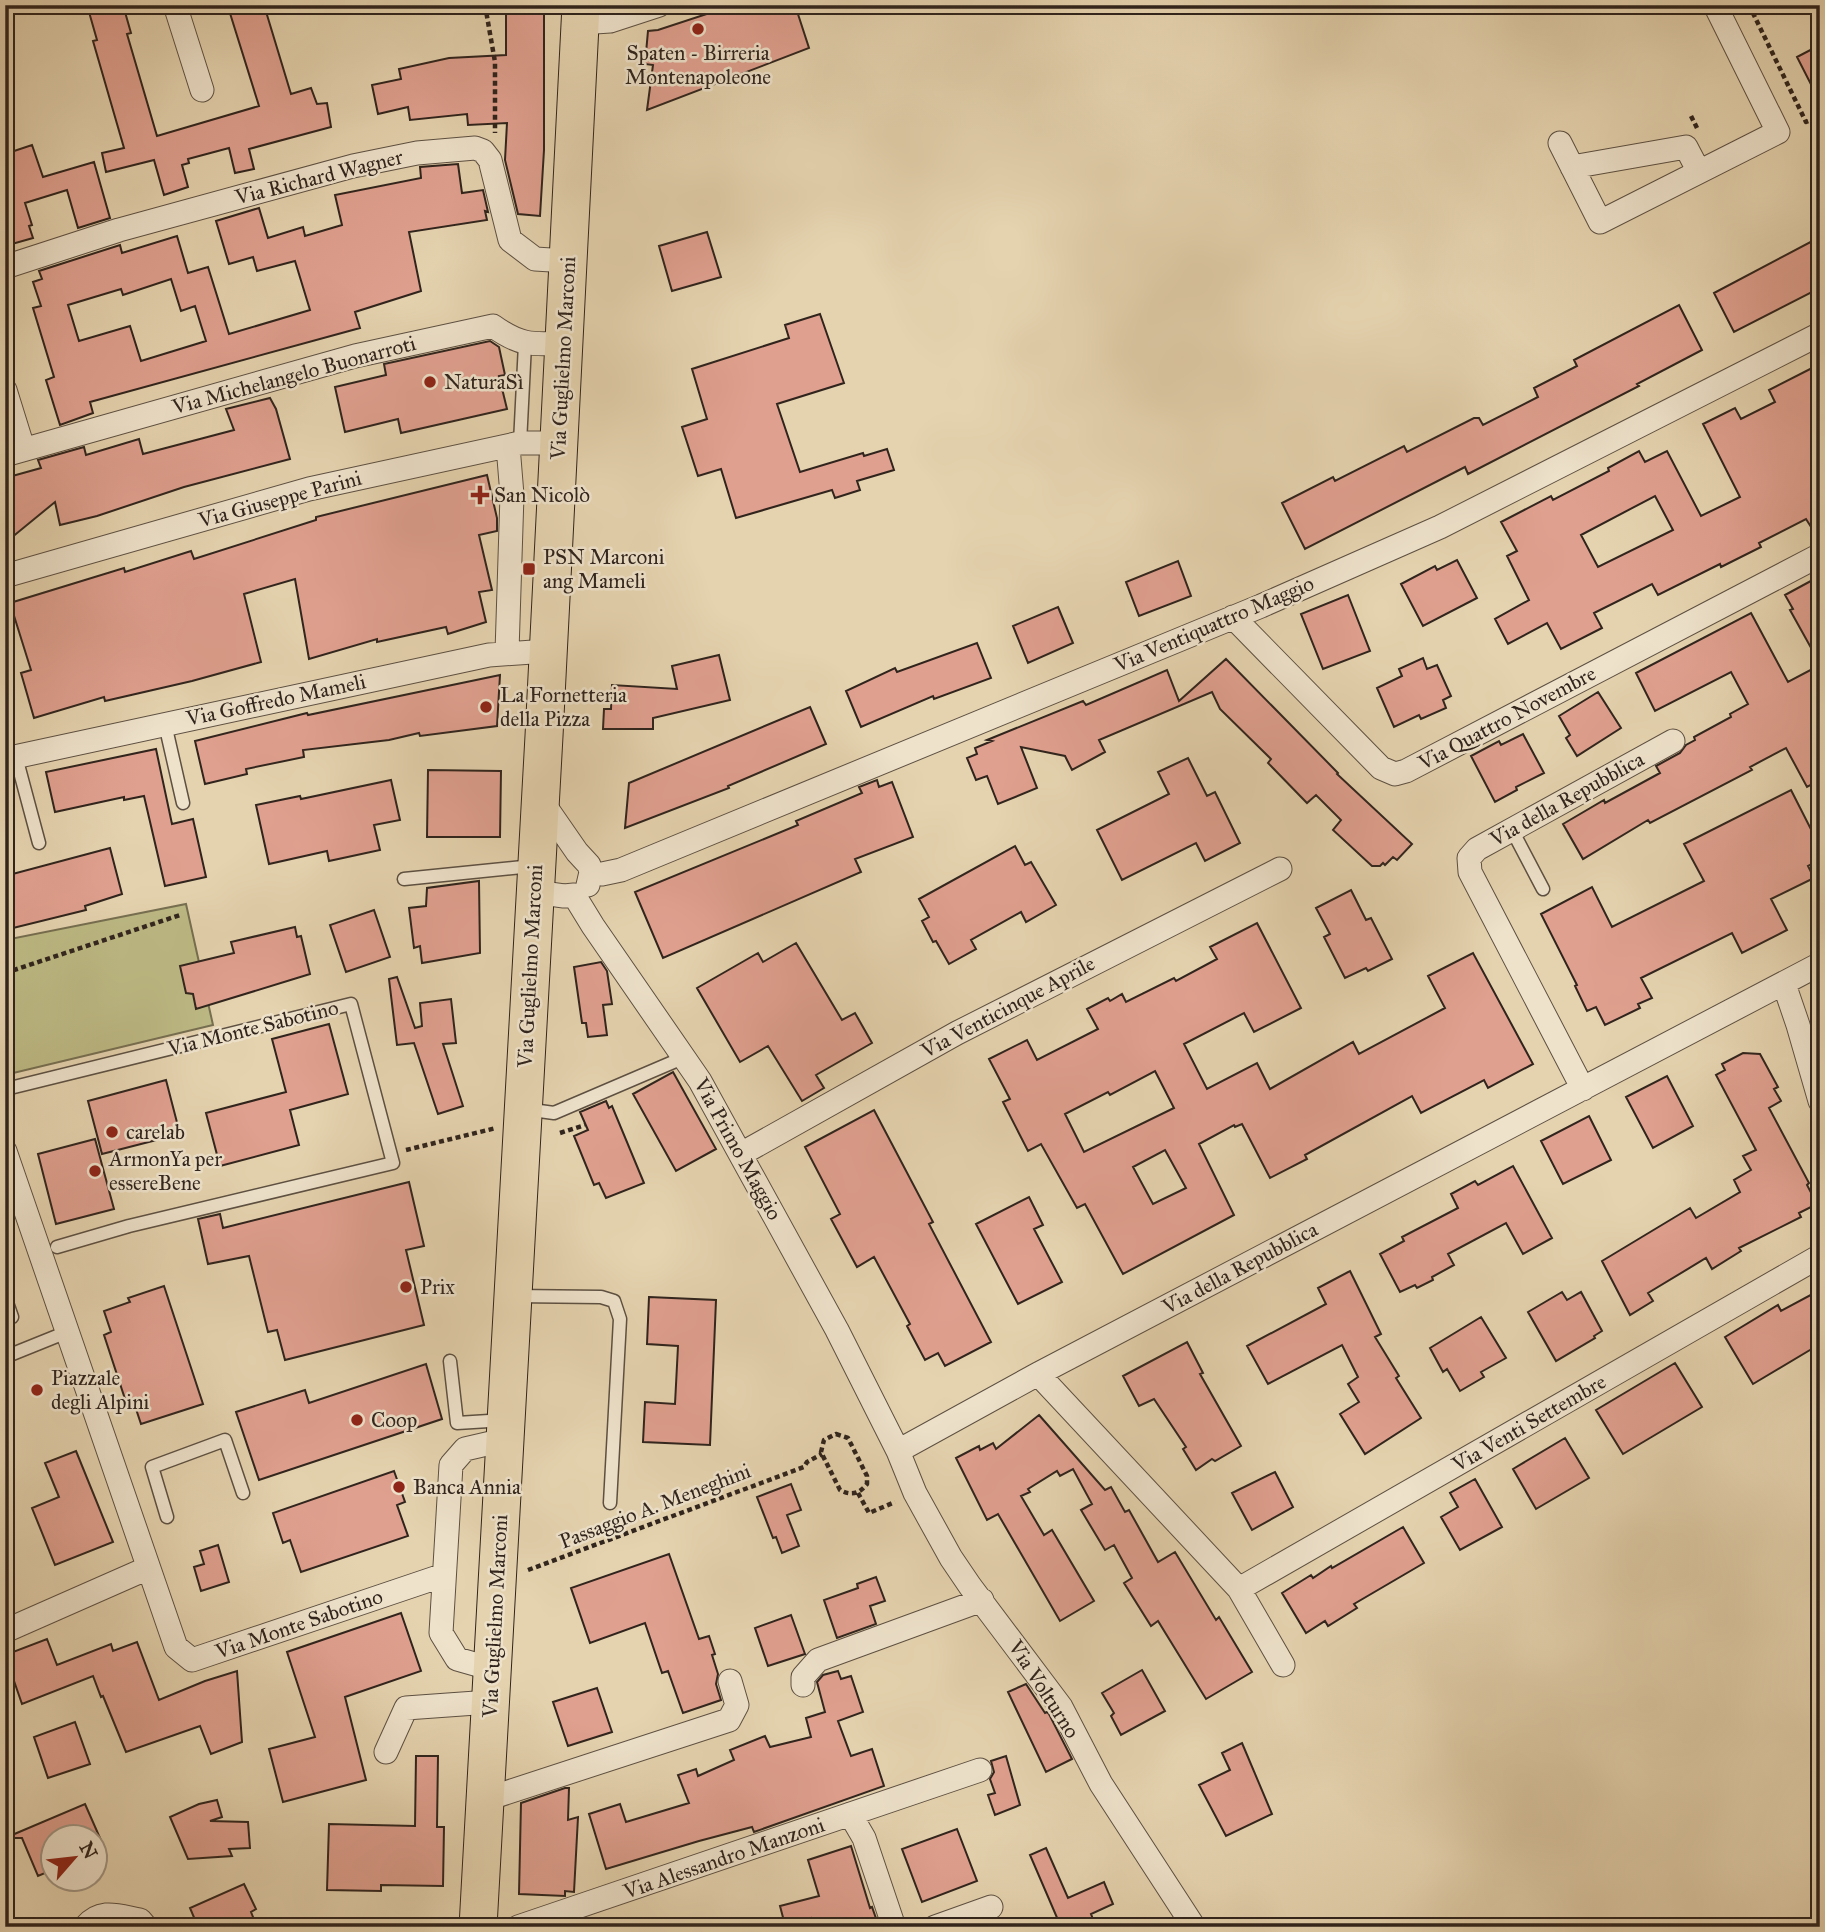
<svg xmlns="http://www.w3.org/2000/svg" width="1825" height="1932" viewBox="0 0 1825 1932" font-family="'IM FELL Great Primer',serif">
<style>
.green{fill:#bdba85;stroke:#766f51;stroke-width:2}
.building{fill:#e0a08f;stroke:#30241d;stroke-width:2;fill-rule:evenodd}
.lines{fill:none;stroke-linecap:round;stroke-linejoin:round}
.service-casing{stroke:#5d5042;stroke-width:15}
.minor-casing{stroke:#5d5042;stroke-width:25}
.primary-casing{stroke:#30241d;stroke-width:39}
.path{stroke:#30241d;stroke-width:4.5;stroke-dasharray:5 3.5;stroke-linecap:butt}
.service{stroke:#eee2cb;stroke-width:12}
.minor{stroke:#eee2cb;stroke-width:23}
.primary{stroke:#e5d3af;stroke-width:37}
.poi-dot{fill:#8f2418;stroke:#eee2cb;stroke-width:2.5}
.labels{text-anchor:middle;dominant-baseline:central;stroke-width:5;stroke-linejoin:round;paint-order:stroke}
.poi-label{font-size:21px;fill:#30241d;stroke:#eee2cb;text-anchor:start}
.street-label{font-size:21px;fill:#30241d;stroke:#eee2cb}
</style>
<rect width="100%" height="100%" fill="#e5d3af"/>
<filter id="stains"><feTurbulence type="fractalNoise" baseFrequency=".00286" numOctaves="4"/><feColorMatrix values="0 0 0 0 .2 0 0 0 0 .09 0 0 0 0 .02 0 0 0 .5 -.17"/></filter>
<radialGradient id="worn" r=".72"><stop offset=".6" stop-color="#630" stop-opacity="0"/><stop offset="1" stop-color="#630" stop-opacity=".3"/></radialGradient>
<!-- green -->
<path class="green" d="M186 904 213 1025 5 1075V940Z"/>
<!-- building -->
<path class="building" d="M87 5H123L131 33 127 34 157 136 259 106 229 10 234 9 233 5H264L291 94 311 88 317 104 327 103 331 127 249 149 254 169 235 173 229 148 188 159 189 163 182 165 188 187 164 195 154 160 106 172 102 153 124 148 93 41 97 40Z
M506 5H544V150L540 216 518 214 505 160 507 123 468 125 467 114 410 120 408 107 378 114 372 85 401 79 399 69 449 58 506 55Z
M734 5H795L809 48 647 110 653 65 645 64 648 31 658 30Z
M1820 45V102L1797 57Z
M32 145 43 177 94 162 110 218 78 228 67 190 25 203 32 225 29 226 33 238 5 246V154Z
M458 164 462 193 483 190 488 212 485 211 487 220 409 232 421 291 355 312 360 328 90 402 93 413 60 425 46 380 54 377 33 308 41 306 33 282 42 279 39 271 120 245 122 253 177 236 188 273 208 267 229 334 310 310 295 261 257 271 253 257 229 264 216 221 259 208 268 238 303 227 305 236 342 225 335 195 421 178 420 167ZM171 279 181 311 195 306 206 341 141 361 130 326 79 341 68 305 121 289 123 295Z
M707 232 721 277 672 291 659 246Z
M1820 237V288L1734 332 1714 293Z
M1679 305 1702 350 1637 384 1639 386 1468 474 1465 467 1305 549 1282 503 1333 477 1335 481 1404 446 1407 452 1474 418H1479L1483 425 1538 397 1534 388 1577 366 1574 360Z
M820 314 844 383 777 404 800 472 863 453 864 456 887 449 894 470 857 481 860 490 835 498 832 490 736 518 721 469 698 476 682 427 707 419 692 369 789 338 785 325Z
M490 341 499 347 505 375 499 376 507 409 401 433 398 419 345 432 335 387 386 375 384 364Z
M1820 364V541L1806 519 1759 543 1761 547 1721 567 1720 564 1658 595 1652 584 1594 613 1602 628 1561 649 1547 623 1508 644 1495 619 1529 600 1507 556 1517 551 1501 522 1551 496 1553 500 1609 471 1608 468 1639 451 1645 462 1667 451 1701 516 1740 497 1703 424 1735 408 1741 419 1775 402 1769 390ZM1655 496 1673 530 1598 567 1581 535Z
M270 398 276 409 290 459 184 487 97 516 60 525 55 502 5 543V478L41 468 38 460 84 447 86 455 139 439 143 454 234 430 226 409Z
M487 475 497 518V531L479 535 492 590 479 592 486 622 448 634 446 627 377 642V639L309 659 295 579 244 594 261 662 192 681 105 701 104 697 34 718 21 673 31 670 10 603 124 568 125 572 191 551 194 559 316 520V517Z
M1457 560 1477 598 1423 626 1401 584 1435 566 1437 570Z
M1178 561 1191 596 1139 616 1126 582Z
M1820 576V664L1790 610 1793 609 1785 595Z
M1348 595 1370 651 1323 669 1301 614Z
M1058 607 1073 643 1028 663 1013 626Z
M1751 613 1788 682 1820 665V780L1807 787 1786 748 1750 767 1752 770 1650 823 1648 820 1583 859 1563 824 1604 800 1605 803 1660 773 1656 766 1680 753 1686 745 1695 740 1694 737 1731 717 1730 714 1748 704 1731 672 1655 711 1636 673Z
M977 643 991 678 934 699 933 696 861 727 846 691 895 668 897 672Z
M719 655 730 700 653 718V729H603L604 709H611L612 685 677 689 672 666Z
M1423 658 1427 669 1437 665 1451 696 1443 700 1446 708 1421 719 1419 715 1394 727 1377 688 1402 676 1399 669Z
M1226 659 1338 773 1337 774 1412 844 1397 860 1393 857 1385 865 1383 863 1380 866H1372L1333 830 1341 820 1316 795 1307 803 1268 763 1271 759 1220 709 1212 692 1099 740 1105 752 1072 770 1065 756 1021 747 1037 788 998 804 987 776 976 780 967 758 977 754 975 748 992 741 987 740 1083 701 1086 705 1167 670 1179 701Z
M500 675 497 726 420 736 419 733 389 740 303 750 304 757 246 769 247 774 205 784 195 741 307 713 308 715Z
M1598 692 1621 728 1577 756 1566 738 1570 735 1559 716Z
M810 707 826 744 728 786 729 788 625 828 629 783Z
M1523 734 1544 773 1516 787 1517 790 1495 802 1471 756 1499 741 1501 745Z
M156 749 172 824 193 819 206 877 165 886 144 796 124 800V797L55 812 46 772Z
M1188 758 1207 796 1215 792 1240 843 1205 861 1196 843 1122 880 1097 830 1169 794 1158 772Z
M428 770 501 771 500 837H427Z
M391 780 400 820 374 825 380 850 329 861 327 851 269 864 256 805 300 796 301 799Z
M877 780 879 787 892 782 913 837 855 859 861 872 663 958 635 892 798 825 796 821 862 793 859 787Z
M1791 790 1820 847V860L1808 866 1814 878 1771 899 1787 930 1742 953 1732 933 1641 978 1652 998 1638 1004 1640 1008 1605 1025 1596 1007 1587 1011 1575 986 1577 985 1541 914 1592 887 1612 927 1704 881 1684 844Z
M1015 846 1025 865 1031 862 1056 905 1026 922 1021 912 971 940 976 949 949 964 936 941 933 942 922 921 929 917 919 899Z
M110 848 122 894 85 906 86 910 5 930V876Z
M479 881 480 953 422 963 420 946 414 948 409 908 426 906 427 888Z
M1351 890 1366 920 1371 918 1392 959 1368 971 1366 968 1345 978 1324 937 1330 934 1316 908Z
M374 910 390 957 346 972 330 925Z
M1257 923 1301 1008 1254 1032 1244 1013 1184 1044 1207 1089 1257 1063 1270 1089 1353 1042 1359 1054 1445 1008 1428 976 1473 953 1533 1064 1488 1088 1484 1080 1421 1113 1412 1096 1305 1155 1307 1159 1270 1178 1242 1124 1235 1127 1234 1125 1199 1144 1234 1215 1123 1274 1085 1204 1077 1208 1041 1144 1028 1151 1003 1102 1010 1099 989 1059 1027 1040 1037 1060 1098 1029 1087 1009 1108 998 1110 1001 1122 994 1126 1002 1174 978 1176 981 1217 959 1210 947ZM1155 1071 1174 1108 1084 1152 1065 1114 1108 1092 1110 1095ZM1165 1150 1186 1188 1153 1204 1133 1167Z
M295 927 297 937 301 936 310 974 196 1009 193 994 186 993 180 966 234 953 231 942Z
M796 943 842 1020 855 1013 872 1043 816 1075 824 1088 802 1101 768 1046 740 1062 697 988 758 953 763 962Z
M601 962 607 971 612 1004 603 1005 607 1035 588 1037 586 1023H582L574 967Z
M397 977 415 1028 422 1026 420 1003 451 999 456 1043 443 1044 463 1106 438 1114 414 1043 397 1045 389 979Z
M329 1024 348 1094 290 1110 299 1145 220 1166 206 1113 286 1092 272 1039Z
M1743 1053 1760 1054 1778 1087 1774 1089 1781 1101 1769 1108 1809 1183 1807 1185 1817 1204 1799 1213 1801 1217 1739 1248 1741 1251 1712 1269 1706 1258 1648 1293 1653 1301 1630 1315 1602 1261 1690 1208 1696 1218 1740 1192 1734 1180 1751 1170 1743 1156 1756 1150 1716 1075 1725 1070 1722 1064Z
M673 1072 716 1149 676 1171 633 1094Z
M1667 1076 1693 1126 1653 1148 1626 1097Z
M166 1080 180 1134 102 1154 88 1101Z
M606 1101 609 1108 612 1106 644 1183 606 1198 599 1183 594 1185 574 1136 588 1130 580 1112Z
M874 1110 933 1222 929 1224 991 1342 945 1366 938 1353 925 1360 907 1326 910 1324 874 1257 857 1267 831 1219 840 1214 805 1147Z
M1589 1116 1611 1160 1563 1184 1541 1141Z
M95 1139 114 1209 56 1224 38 1154Z
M1513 1166 1552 1238 1523 1254 1506 1223 1448 1254 1454 1265 1432 1277 1433 1280 1417 1288 1415 1285 1400 1292 1380 1254 1404 1241 1402 1237 1458 1208 1451 1194 1475 1181 1478 1185Z
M409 1182 424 1246 406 1250 424 1325 285 1360 277 1330 268 1332 249 1256 208 1264 198 1219 220 1214 223 1228Z
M1029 1197 1043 1225 1034 1229 1062 1282 1018 1304 976 1224Z
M1350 1271 1381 1334 1375 1337 1399 1376 1396 1378 1421 1418 1365 1454 1340 1414 1359 1402 1348 1384 1358 1377 1342 1345 1268 1384 1247 1346 1326 1304 1318 1288Z
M164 1286 203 1404 141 1424 134 1403 127 1405 104 1335 111 1332 104 1311 130 1302 128 1298Z
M1820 1290V1344L1753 1384 1725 1337 1778 1305 1781 1311Z
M1562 1292 1567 1300 1581 1292 1602 1331 1594 1336 1595 1338 1556 1361 1528 1312Z
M649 1297 716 1300 710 1445 643 1442 645 1402 675 1404 678 1346 647 1344Z
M1481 1317 1506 1358 1481 1372 1484 1377 1460 1391 1447 1369 1443 1372 1430 1348Z
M1187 1342 1203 1373 1200 1374 1241 1446 1215 1461 1212 1459 1196 1470 1183 1449 1186 1447 1154 1399 1139 1406 1123 1376Z
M1675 1363 1702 1407 1623 1454 1596 1410Z
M426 1364 442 1419 259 1480 236 1412 305 1390 309 1403Z
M1039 1415 1105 1490 1111 1487 1125 1512 1129 1510 1158 1562 1175 1552 1216 1620 1219 1617 1252 1672 1206 1699 1158 1621 1151 1626 1124 1583 1132 1578 1114 1545 1105 1550 1081 1510 1092 1504 1073 1469 1060 1476 1057 1471 1028 1489 1030 1492 1021 1496 1044 1535 1052 1530 1094 1601 1060 1621 998 1514 987 1520 956 1458 979 1446 980 1450 993 1443 996 1449Z
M1565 1438 1589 1478 1536 1509 1513 1469Z
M76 1451 113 1542 55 1565 32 1508 59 1497 45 1463Z
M394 1471 405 1502 397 1505 408 1536 301 1572 290 1540 283 1543 273 1513Z
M1275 1472 1293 1507 1252 1530 1232 1493Z
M1475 1479 1502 1527 1460 1550 1441 1517 1458 1507 1450 1493Z
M791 1484 801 1510 787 1515 799 1546 782 1553 776 1537 773 1538 757 1497Z
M1403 1527 1424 1563 1354 1604 1357 1608 1328 1626 1325 1621 1306 1633 1282 1593 1311 1575 1313 1578 1331 1566 1332 1568Z
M218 1545 229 1582 201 1591 194 1567 204 1564 200 1551Z
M669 1554 699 1639 709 1636 715 1654 712 1655 718 1674 716 1684 721 1700 683 1713 668 1671 662 1673 645 1623 590 1643 571 1588Z
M876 1577 885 1601 870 1606 876 1624 837 1638 824 1600 858 1588 857 1584Z
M401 1613 421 1671 345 1697 366 1780 283 1802 269 1749 315 1737 287 1652Z
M791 1615 805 1654 768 1666 755 1628Z
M47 1639 57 1665 111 1644 113 1651 137 1642 159 1700 205 1681 237 1671 242 1742 211 1754 200 1726 126 1752 103 1696 101 1697 93 1676 22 1704 5 1655Z
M1142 1670 1165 1711 1121 1735 1111 1716 1114 1713 1102 1693Z
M838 1671 841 1679 851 1676 863 1712 838 1721 851 1756 872 1749 884 1786 754 1832 752 1827 699 1841 606 1869 589 1814 620 1804 626 1822 689 1803 678 1775 696 1769 698 1776 734 1760 730 1750 765 1736 770 1747 811 1737 806 1718 825 1712 817 1682 823 1675Z
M1026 1684 1045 1713 1047 1712 1049 1714 1072 1759 1046 1772 1008 1692Z
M597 1688 612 1732 568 1746 553 1702Z
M75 1722 90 1764 48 1778 34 1737Z
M1242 1743 1272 1814 1226 1836 1199 1785 1230 1770 1222 1753Z
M416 1756H438L437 1827H444L443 1886 381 1885V1891L327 1890 329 1824 415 1826Z
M1006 1756 1020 1805 995 1815 988 1795 995 1793 990 1779 994 1772 991 1761Z
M565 1788H569L568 1820 578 1817 574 1892 565 1891V1896L519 1894 521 1803Z
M217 1800 222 1817 210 1821 248 1822 250 1848 229 1849 232 1856 188 1859 170 1817 199 1804Z
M85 1804 100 1838H52V1870L38 1876 22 1838H5Z
M957 1829 977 1881 922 1902 902 1849Z
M851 1846 870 1908 872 1907 879 1927H814L811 1918 785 1925 780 1906 819 1896 808 1860Z
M1046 1848 1068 1898 1104 1882 1113 1904 1091 1914 1096 1927H1061L1030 1855Z
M244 1884 256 1909 251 1912 257 1927H198L190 1908Z"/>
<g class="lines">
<defs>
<path id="service" d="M520 443 525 344
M165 724 183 803
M16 757 39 843
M1512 830 1543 889
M404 879 532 866
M5 1093 10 1088 351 1004 393 1163 129 1226 57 1247
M525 1109 554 1113 685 1057
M515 1296 601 1297 614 1301 620 1319 610 1503
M5 1297 12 1317
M5 1357 67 1332
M450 1361 457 1423 505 1420
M167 1517 152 1467 225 1440 243 1493"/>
<path id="minor" d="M175 5 202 90
M580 23 610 21 659 5
M1560 143 1600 222 1778 132 1715 5
M1572 167 1686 147 1699 172
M5 267 119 230 353 166 417 153 475 148 483 151 490 160 510 240 535 259 568 261
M5 390 23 448
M5 455 355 356 493 326C519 345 532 345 563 343
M5 576 309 489 520 443H559
M1233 617 1381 768 1395 774 1406 771 1820 555
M507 652 512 495 508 446
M5 759 489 655 547 651
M541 800 577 852 589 865 591 872 588 885
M591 872 602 874 621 870 1261 606 1440 527 1820 334
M535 892 564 896 574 895 593 926 700 1081 837 1330 898 1451 915 1493 951 1558 970 1586 1061 1707 1101 1784 1194 1927
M1784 984 1798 1025 1820 1101
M1583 1089 1470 872 1469 858 1477 849 1673 741
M5 1151 176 1647 192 1660 444 1575
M741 1154 957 1033 1280 869
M1038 1374 1239 1589 1820 1256
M898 1451 1038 1374 1820 964
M1239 1589 1283 1665
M5 1631 148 1568
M492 1669 457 1659 441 1633 451 1465 465 1449 504 1440
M803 1685V1677L818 1660 982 1600
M386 1752 406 1708 490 1702
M487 1799 729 1720 737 1705 730 1681
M850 1814 864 1838 894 1927
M85 1927C101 1908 118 1916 140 1920L146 1927
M518 1927 980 1770
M935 1927 991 1907"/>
<path id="primary" d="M478 1927 544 736 581 5"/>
</defs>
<!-- service casing -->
<use href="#service" class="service-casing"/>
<!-- minor casing -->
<use href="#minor" class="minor-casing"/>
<!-- primary casing -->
<use href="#primary" class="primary-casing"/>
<!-- path -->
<path class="path" d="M485 5 495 62V133
M1749 5 1806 122 1820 117
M1691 116 1697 128
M5 973 180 915
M560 1133 585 1125
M406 1150 496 1128
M836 1434 848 1438 867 1476V1484C859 1494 851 1496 840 1490L821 1452 824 1440Z
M858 1493 869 1513 895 1502
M528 1570 804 1467 807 1462 822 1454"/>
<!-- service -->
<use href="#service" class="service"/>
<!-- minor -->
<use href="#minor" class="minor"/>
<!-- primary -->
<use href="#primary" class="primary"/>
</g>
<!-- markers -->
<g class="poi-dot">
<circle cx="698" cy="29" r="7"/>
<circle cx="430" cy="382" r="7"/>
<path d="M476.5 484.5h7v7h7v7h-7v7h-7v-7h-7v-7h7z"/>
<rect x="522" y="562" width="14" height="14" rx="3.5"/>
<circle cx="486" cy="707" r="7"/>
<circle cx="112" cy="1132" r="7"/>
<circle cx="95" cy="1171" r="7"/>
<circle cx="406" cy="1287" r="7"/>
<circle cx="37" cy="1390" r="7"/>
<circle cx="357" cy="1420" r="7"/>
<circle cx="399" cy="1487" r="7"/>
</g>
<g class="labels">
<!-- poi labels -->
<g class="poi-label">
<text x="698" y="53" text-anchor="middle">Spaten - Birreria<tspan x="698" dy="24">Montenapoleone</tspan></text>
<text x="444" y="382">NaturaSì</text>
<text x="494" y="495">San Nicolò</text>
<text x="543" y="557">PSN Marconi<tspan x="543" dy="24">ang Mameli</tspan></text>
<text x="500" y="695">La Fornetteria<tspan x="500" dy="24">della Pizza</tspan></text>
<text x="126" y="1132">carelab</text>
<text x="109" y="1159">ArmonYa per<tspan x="109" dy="24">essereBene</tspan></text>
<text x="420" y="1287">Prix</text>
<text x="51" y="1378">Piazzale<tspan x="51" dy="24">degli Alpini</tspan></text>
<text x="371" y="1420">Coop</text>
<text x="413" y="1487">Banca Annia</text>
</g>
<!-- street labels -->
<g class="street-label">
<text transform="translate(319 177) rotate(-14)">Via Richard Wagner</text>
<text transform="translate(563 358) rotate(-87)">Via Guglielmo Marconi</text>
<text transform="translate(294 375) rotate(-15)">Via Michelangelo Buonarroti</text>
<text transform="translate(280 499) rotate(-15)">Via Giuseppe Parini</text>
<text transform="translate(1214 624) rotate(-23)">Via Ventiquattro Maggio</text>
<text transform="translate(276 700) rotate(-12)">Via Goffredo Mameli</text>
<text transform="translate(1507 718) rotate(-28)">Via Quattro Novembre</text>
<text transform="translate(1567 799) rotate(-29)">Via della Repubblica</text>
<text transform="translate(530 966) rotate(-87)">Via Guglielmo Marconi</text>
<text transform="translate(1008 1007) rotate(-28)">Via Venticinque Aprile</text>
<text transform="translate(253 1028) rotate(-14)">Via Monte Sabotino</text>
<text transform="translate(738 1149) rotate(61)">Via Primo Maggio</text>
<text transform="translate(1240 1268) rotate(-28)">Via della Repubblica</text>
<text transform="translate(1529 1423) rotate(-30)">Via Venti Settembre</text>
<text transform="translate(655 1506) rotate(-21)">Passaggio A. Meneghini</text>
<text transform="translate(495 1616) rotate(-87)">Via Guglielmo Marconi</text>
<text transform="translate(299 1624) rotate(-19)">Via Monte Sabotino</text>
<text transform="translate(1044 1689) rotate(57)">Via Volturno</text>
<text transform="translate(724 1858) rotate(-19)">Via Alessandro Manzoni</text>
</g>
</g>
<!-- margin -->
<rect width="1825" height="1932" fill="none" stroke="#e5d3af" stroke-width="28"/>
<rect x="7" y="7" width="1811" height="1918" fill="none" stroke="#30241d" stroke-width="3.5"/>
<rect x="14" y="14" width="1797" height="1904" fill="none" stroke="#30241d" stroke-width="2"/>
<!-- north arrow -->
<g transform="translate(74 1858) rotate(62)"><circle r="33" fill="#eee2cb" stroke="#a29685" stroke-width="2"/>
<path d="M0-5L12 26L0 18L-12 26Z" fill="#8f2418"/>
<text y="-10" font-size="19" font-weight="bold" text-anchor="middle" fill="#30241d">N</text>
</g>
<rect width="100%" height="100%" filter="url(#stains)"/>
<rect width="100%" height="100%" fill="url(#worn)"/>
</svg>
